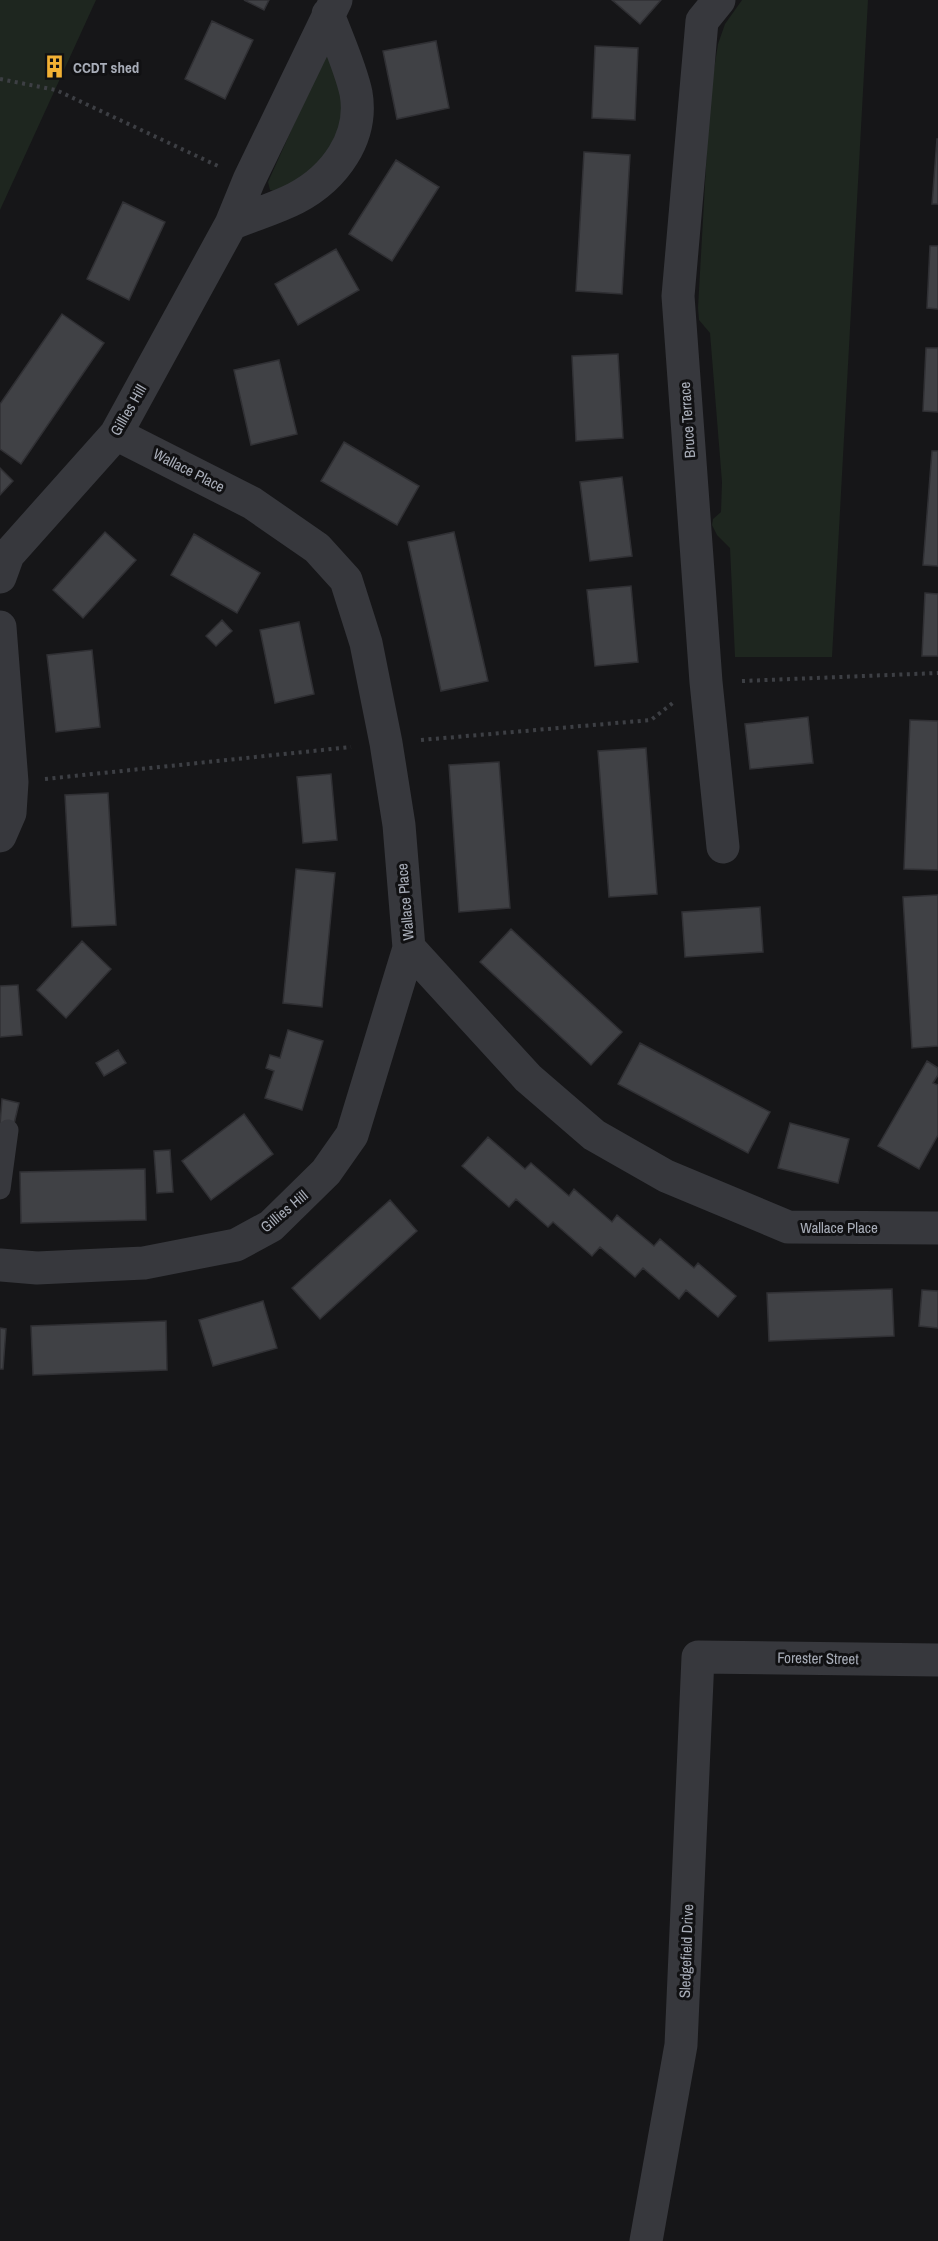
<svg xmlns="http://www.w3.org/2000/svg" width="938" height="2241" viewBox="0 0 938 2241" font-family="'Archivo Narrow',sans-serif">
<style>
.green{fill:#1e261f}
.building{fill:#404145;stroke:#303034;stroke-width:1.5}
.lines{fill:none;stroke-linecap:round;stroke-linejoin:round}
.path{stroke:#3d3f44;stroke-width:4;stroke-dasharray:3 4.5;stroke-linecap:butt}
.service{stroke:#37383d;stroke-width:21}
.minor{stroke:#37383d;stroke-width:33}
.labels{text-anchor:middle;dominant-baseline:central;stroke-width:6;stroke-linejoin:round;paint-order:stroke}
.poi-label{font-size:15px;font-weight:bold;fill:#a8adb8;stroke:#111113;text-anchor:start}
.street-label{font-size:15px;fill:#a8adb8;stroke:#111113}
</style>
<rect width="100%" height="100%" fill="#161618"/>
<!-- green -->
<path class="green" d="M0 0H96L0 210Z
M742 0H868L832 657H735L730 548 717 535 712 525 713 519 721 512 722 482 710 333 699 320 698 308 710 95 718 44 725 24Z
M326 53 332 58 348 116 320 165 280 192 270 190 268 182Z"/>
<!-- building -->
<path class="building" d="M244 0H269L264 10Z
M612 0H661L640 24Z
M212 21 253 40 225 99 185 79Z
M436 41 449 108 397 119 383 51Z
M595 46 638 48 635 120 592 118Z
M937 139H938V204H932Z
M584 152 630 155 622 294 576 291Z
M396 160 439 187 392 261 349 234Z
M123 202 165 222 129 300 87 279Z
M930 246H938V309L927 308Z
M336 249 359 290 298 325 275 284Z
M62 314 104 343 21 464 0 449V404Z
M926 348H938V412L923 411Z
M618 354 623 438 576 441 572 356Z
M279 360 297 434 251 445 234 370Z
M344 442 419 486 397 525 321 481Z
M932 451H938V566L923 565Z
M0 468 13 481 0 495Z
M622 477 632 556 590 561 580 482Z
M105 532 136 560 83 618 53 590Z
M454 532 488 681 441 691 408 542Z
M194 534 260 573 237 613 171 575Z
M631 586 638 662 595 666 587 590Z
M925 593 938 594V656H922Z
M222 620 232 631 216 646 206 636Z
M299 622 314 694 275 703 260 630Z
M92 650 100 727 56 732 47 655Z
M808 717 813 763 750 769 745 724Z
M910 720 938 721V870L904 869Z
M646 748 657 894 609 897 598 751Z
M499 762 510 908 459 912 449 765Z
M331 774 337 840 303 843 297 777Z
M108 793 116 925 72 927 65 795Z
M296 869 335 873 322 1007 283 1003Z
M938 895V1046L912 1048 903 897Z
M760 907 763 952 685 957 682 912Z
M511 929 622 1032 591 1065 480 962Z
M82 941 111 969 66 1018 37 990Z
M18 985 22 1035 0 1037V986Z
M288 1030 323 1041 302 1110 265 1098 274 1071 266 1068 270 1055 280 1058Z
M640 1043 770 1112 748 1153 618 1084Z
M118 1050 126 1063 104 1076 96 1063Z
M927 1061 938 1068V1075L933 1083 938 1085V1135L919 1169 878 1146Z
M2 1099 19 1103 13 1128 0 1125Z
M244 1114 273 1154 211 1200 182 1161Z
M790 1123 849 1139 838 1183 778 1168Z
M488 1137 525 1169 531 1163 569 1196 574 1189 612 1222 617 1215 654 1246 660 1239 694 1268 698 1263 736 1296 718 1317 686 1290 679 1299 643 1268 635 1277 600 1247 592 1256 553 1222 548 1227 516 1199 509 1207 462 1166Z
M170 1150 173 1192 157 1193 154 1151Z
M145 1169 146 1220 21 1223 20 1172Z
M390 1200 417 1231 320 1319 292 1288Z
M892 1289 894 1336 769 1341 767 1293Z
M922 1290 938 1291V1328L919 1326Z
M263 1301 277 1348 213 1366 199 1320Z
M166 1321 167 1370 33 1375 31 1326Z
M0 1328 6 1329 3 1369H0Z"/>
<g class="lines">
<!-- path -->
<path class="path" d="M0 79 56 90 218 166
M742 681 938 673
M421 740 651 720 674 702
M45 779 351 747"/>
<!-- service -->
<path class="service" d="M0 1189 8 1130"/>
<!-- minor -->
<path class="minor" d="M719 0 702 21 678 296 706 682 723 847
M231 224C252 215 275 209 296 198 334 178 364 138 356 93 351 69 337 38 328 14
M116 434 252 503 317 548 346 580 366 643 386 743 399 825 409 948 528 1078 594 1135 666 1176 788 1227 938 1228
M0 577 8 555 116 434 231 224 249 180 336 0
M0 627 12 782 10 813 0 836
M0 1265 37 1268 144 1263 236 1245 271 1226 326 1172 352 1135 409 948
M646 2241 681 2045 698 1657 938 1660"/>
</g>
<!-- icons -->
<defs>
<symbol id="building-bare" viewBox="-9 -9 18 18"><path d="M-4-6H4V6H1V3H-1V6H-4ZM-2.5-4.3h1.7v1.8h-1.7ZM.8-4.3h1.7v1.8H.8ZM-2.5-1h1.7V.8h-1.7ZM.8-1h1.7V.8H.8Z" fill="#f2b134" stroke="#111113" stroke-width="2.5" paint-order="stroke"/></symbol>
</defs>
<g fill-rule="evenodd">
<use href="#building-bare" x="38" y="50" width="33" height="33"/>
</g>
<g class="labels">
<!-- poi labels -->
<g class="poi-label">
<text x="73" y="67">CCDT shed</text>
</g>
<!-- street labels -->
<g class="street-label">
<text transform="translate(128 410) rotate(-60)">Gillies Hill</text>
<text transform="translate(687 420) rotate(-94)">Bruce Terrace</text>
<text transform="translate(189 470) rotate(27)">Wallace Place</text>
<text transform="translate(405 902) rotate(-95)">Wallace Place</text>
<text transform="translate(284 1211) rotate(-40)">Gillies Hill</text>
<text x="839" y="1227">Wallace Place</text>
<text transform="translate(818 1658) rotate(1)">Forester Street</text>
<text transform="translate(686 1951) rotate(-88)">Sledgefield Drive</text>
</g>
</g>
</svg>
